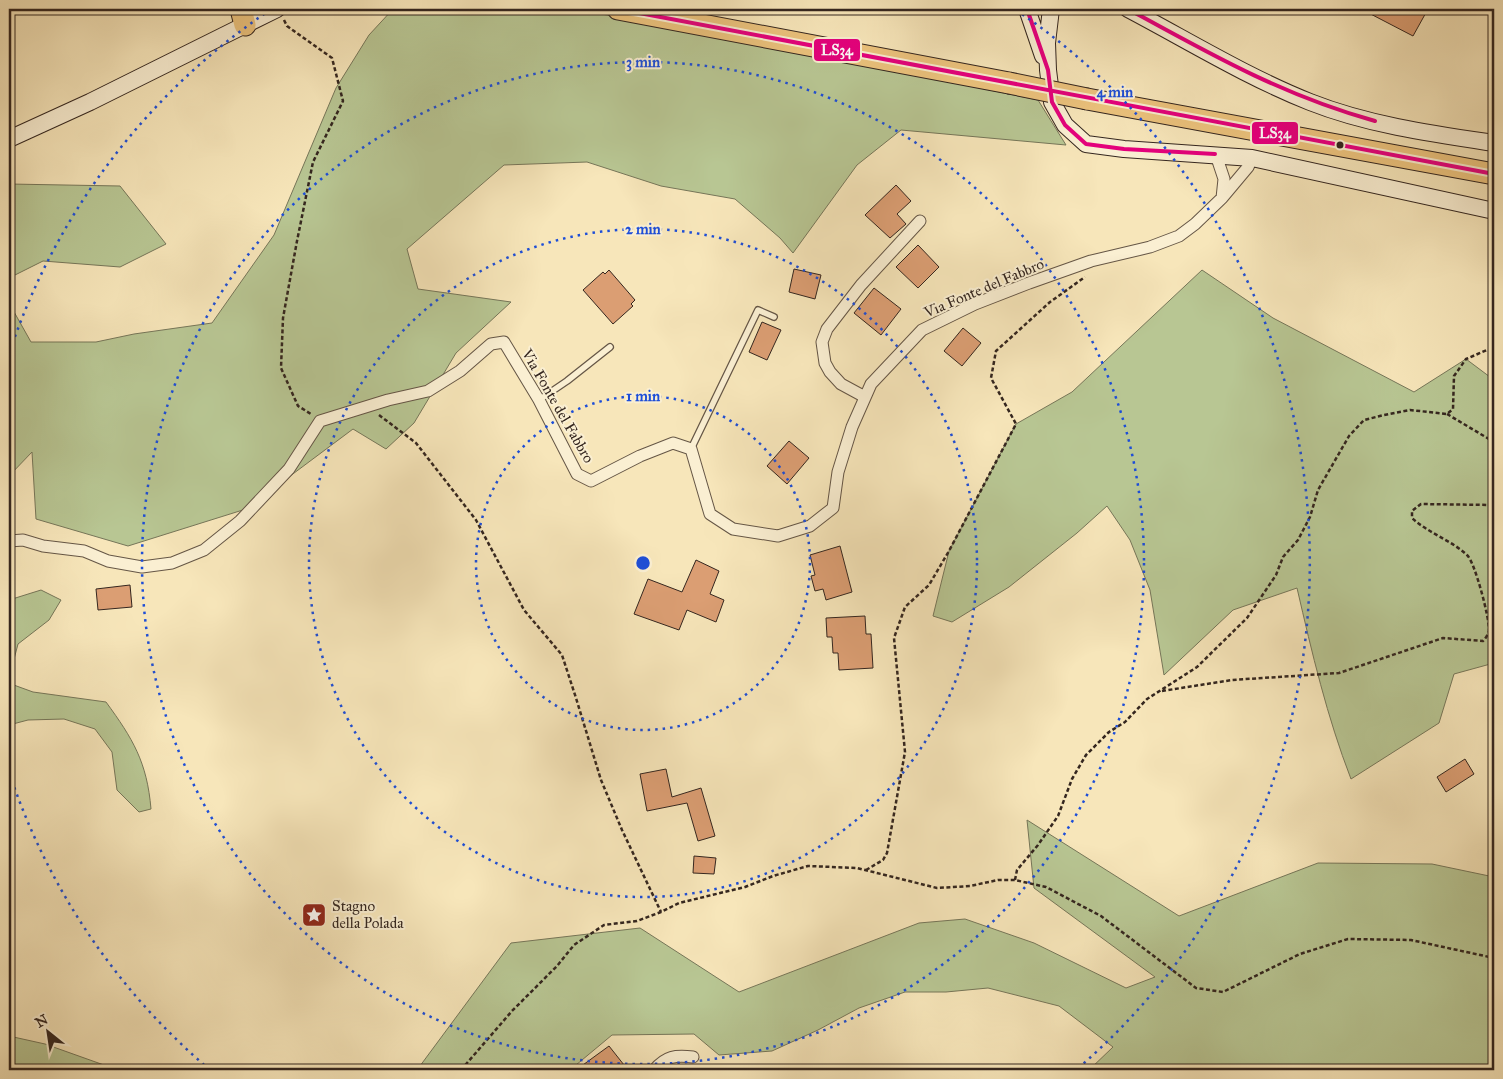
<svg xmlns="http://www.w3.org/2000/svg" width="1503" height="1079" viewBox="0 0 1503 1079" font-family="'IM FELL Great Primer',serif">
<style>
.green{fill:#b8c693;stroke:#767659}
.building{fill:#db9e73;stroke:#34261f}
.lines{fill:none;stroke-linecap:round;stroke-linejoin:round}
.lane-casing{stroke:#655646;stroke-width:8}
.street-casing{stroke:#655646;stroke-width:13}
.secondary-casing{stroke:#34261f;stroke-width:18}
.highway-casing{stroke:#34261f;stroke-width:23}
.path{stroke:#34261f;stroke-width:2.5;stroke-dasharray:4 2.5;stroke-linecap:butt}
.lane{stroke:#faefd2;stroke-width:5.5}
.street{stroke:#faefd2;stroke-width:11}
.secondary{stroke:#faefd2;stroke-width:16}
.highway{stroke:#ecc37d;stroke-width:21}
.highway-bridge-casing{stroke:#34261f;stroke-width:23;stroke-linecap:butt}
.highway-bridge{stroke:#ecc37d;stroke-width:21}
.bus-1-casing{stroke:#faefd2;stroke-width:8}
.bus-1{stroke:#e5007d;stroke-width:4}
.ring{fill:none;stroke:#1d4ed8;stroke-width:2.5;stroke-dasharray:2.5 5}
.bus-dot{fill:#34261f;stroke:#faefd2;stroke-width:2}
.labels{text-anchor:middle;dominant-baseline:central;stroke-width:4;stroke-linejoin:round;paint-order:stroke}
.street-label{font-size:15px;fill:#34261f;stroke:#faefd2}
.poi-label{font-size:15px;fill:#34261f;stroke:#faefd2;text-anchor:start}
.centre{fill:#1d4ed8;stroke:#faefd2;stroke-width:2.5}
.ring-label{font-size:15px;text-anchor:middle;font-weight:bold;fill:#1d4ed8;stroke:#faefd2;stroke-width:4;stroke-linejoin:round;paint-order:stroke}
.line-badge{stroke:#faefd2;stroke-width:2}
.badge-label{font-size:14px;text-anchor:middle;font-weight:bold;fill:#fff}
</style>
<rect width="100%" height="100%" fill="#f7e6ba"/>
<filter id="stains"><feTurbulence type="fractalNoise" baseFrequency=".004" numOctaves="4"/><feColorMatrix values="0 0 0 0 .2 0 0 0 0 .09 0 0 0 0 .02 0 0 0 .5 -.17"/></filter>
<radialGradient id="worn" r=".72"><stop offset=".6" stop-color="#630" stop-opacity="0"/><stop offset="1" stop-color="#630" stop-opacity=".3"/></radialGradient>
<!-- green -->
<path class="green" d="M393 9H570L694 29 1038 100 1066 145 901 130 857 165 793 253 780 238 735 199 661 186 587 162 504 165 407 249 418 289 511 302 456 353 414 423 386 449 353 429 246 509 128 546 36 519 32 452 9 476V303L31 342H96L134 334 212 323 274 235 336 88 369 35Z
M9 184 120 186 166 244 120 267 43 261 9 278Z
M1202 270 1273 318 1414 392 1466 359 1494 380V663L1454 674 1439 723 1351 779C1327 717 1312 653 1297 588L1233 610 1164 675 1150 590 1130 540 1107 506 1077 533 1009 587 952 622 933 616 949 551 1016 424 1072 392Z
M41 590 61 600 49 620 18 644 13 663 11 684 33 692 106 702C133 739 147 762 151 809L139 812 117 790 112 752 95 729 64 719 28 720 9 725V600Z
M1027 820 1179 916 1318 863 1432 864 1494 877V1070H1089L1113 1047 1059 1006 988 988 946 992H905L859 1008 818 1030 772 1051 719 1055 694 1034 612 1035 570 1070H417L511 943 640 928 739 992 919 923 965 919 1034 943 1126 988 1155 977 1034 888Z
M9 1036 45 1044 118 1070H9Z"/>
<!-- building -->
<path class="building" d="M1361 9H1428L1413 36Z
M896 185 911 201 897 214 906 224 890 238 865 215Z
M918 245 939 267 918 288 896 267Z
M794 269 821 275 815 299 789 292Z
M609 270 635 300 631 304 633 306 613 324 583 290 603 272 605 274Z
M874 288 901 309 881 335 854 313Z
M762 322 781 330 767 360 749 352Z
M963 328 981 343 962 366 944 351Z
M789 441 809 458 787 484 767 466Z
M840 546 852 592 826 600 823 589 815 591 811 576 815 575 810 555Z
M696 560 719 571 710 594 724 600 716 622 687 610 679 630 634 614 648 579 682 592Z
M130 585 132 607 98 610 96 589Z
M865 616 866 634H871L873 668 839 670 838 653H833L832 637H827L826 618Z
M1465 759 1474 774 1446 792 1437 777Z
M666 769 672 797 701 788 715 836 698 841 687 803 647 811 640 774Z
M694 856 716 858 714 874 693 873Z
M609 1046 628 1070H576Z"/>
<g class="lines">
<defs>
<path id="lane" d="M539 400 567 381 610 347
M691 449 758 310 774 317"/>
<path id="street" d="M1216 155 1224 179 1222 198
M865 397 841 384 830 372 825 363 822 342 827 329 861 285 920 221
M9 541 23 540 43 546 84 551 108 561 142 567 172 563 204 550 240 521 289 469 320 421 388 400 428 391 460 371 491 344 504 342 539 400 577 474 591 481 640 456 673 443 691 449 710 514 733 529 778 536 810 526 833 508 838 472 852 427 871 384 922 330 975 304 1029 283 1091 261 1150 247 1179 236 1195 224 1222 198 1248 167 1252 158
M654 1070C666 1056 675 1055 693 1057"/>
<path id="secondary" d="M1027 9 1043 56
M1051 9 1047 43 1048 70 1052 102 1065 125 1086 144 1124 149 1252 158 1494 211
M1128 9C1187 40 1247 77 1310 102 1368 125 1433 134 1494 143
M9 139 90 102 277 9"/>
<path id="highway" d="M241 9 245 25
M618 9 1009 83
M1087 99 1494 174"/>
</defs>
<!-- lane casing -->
<use href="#lane" class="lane-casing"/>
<!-- street casing -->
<use href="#street" class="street-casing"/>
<!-- secondary casing -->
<use href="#secondary" class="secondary-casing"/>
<!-- highway casing -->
<use href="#highway" class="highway-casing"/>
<!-- path -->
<path class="path" d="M284 20 287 26 332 58 343 101 313 162 297 241 283 318 281 368 298 406 311 414
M1447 414 1494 442
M379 415 416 443 476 520 524 610 562 655 576 698 601 780 622 830 661 912
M1162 691 1232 680 1339 673 1443 638 1483 641C1485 639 1488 635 1489 631 1490 620 1475 562 1467 555 1451 540 1428 533 1412 518V511L1421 504 1494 505
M866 870 883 860 887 853 905 752 894 638 905 607 929 585 949 551 1016 424 991 378 996 351 1050 302 1085 277
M1015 880 1017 870 1038 845 1058 816 1072 779 1086 755 1109 732 1125 722 1147 699 1197 667 1247 618 1276 575 1283 557 1298 540 1310 517 1318 490 1349 436 1364 420 1384 415 1410 410 1447 414 1453 409 1454 376 1466 359 1494 347
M461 1070 512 1011 557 966 574 945 604 925 637 921 661 912 679 903 745 887 773 876 808 866 857 868 937 888 970 886 998 880H1015L1046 887 1101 916 1196 988 1223 992 1300 954 1348 939 1411 940 1494 958"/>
<!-- lane -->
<use href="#lane" class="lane"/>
<!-- street -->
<use href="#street" class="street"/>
<!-- secondary -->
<use href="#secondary" class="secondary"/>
<!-- highway -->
<use href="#highway" class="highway"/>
<defs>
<path id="highway-bridge" d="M1009 83 1087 99"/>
</defs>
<!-- highway-bridge casing -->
<use href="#highway-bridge" class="highway-bridge-casing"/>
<!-- highway-bridge -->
<use href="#highway-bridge" class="highway-bridge"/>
<defs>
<path id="bus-1" d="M618 9 1494 174
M1027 9 1048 70 1052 102 1065 125 1086 144 1124 149 1215 154
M1128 9C1210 54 1284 96 1375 121"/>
</defs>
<!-- bus-1 casing -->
<use href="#bus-1" class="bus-1-casing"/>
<!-- bus-1 -->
<use href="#bus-1" class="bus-1"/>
</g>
<!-- distance rings -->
<g class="ring">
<circle cx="643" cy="563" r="167"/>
<circle cx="643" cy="563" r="334"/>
<circle cx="643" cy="563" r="501"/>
<path d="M210 1070A667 667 0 0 1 10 775M10 351A667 667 0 0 1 270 10M1016 10A667 667 0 0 1 1076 1070"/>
</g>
<!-- icons -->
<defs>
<symbol id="sight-square" viewBox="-11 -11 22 22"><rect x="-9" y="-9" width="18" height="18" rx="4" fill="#8f2418" stroke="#faefd2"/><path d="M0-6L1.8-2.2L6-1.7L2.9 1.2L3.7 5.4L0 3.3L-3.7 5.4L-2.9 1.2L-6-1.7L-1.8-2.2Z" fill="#fff"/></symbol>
</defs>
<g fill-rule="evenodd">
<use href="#sight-square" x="300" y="901" width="28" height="28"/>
</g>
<!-- markers -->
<circle class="bus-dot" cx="1340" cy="145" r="4.5"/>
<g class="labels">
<!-- street labels -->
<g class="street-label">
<text transform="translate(984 288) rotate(-23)">Via Fonte del Fabbro</text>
<text transform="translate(558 406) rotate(60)">Via Fonte del Fabbro</text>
</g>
<!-- poi labels -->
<g class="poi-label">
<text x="332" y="906">Stagno<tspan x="332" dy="17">della Polada</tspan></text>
</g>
</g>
<circle cx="643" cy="563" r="8" class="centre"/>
<g class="ring-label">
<text x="643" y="67">3 min</text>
<text x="1115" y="97">4 min</text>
<text x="643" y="234">2 min</text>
<text x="643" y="401">1 min</text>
</g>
<g class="line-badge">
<rect x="813" y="38" width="48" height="24" rx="5" fill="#e5007d"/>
<rect x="1251" y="121" width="48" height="24" rx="5" fill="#e5007d"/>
</g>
<g class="badge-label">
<text x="837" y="55">LS34</text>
<text x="1275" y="138">LS34</text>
</g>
<!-- margin -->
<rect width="1503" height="1079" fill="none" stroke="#f7e6ba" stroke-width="30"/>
<rect x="10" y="10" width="1483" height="1059" fill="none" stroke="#34261f" stroke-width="2.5"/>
<rect x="15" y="15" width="1473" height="1049" fill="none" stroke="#34261f"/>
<!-- north arrow -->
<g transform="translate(48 1032) rotate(330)" stroke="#faefd2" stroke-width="4" paint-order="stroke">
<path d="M0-4L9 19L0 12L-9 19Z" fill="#34261f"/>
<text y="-8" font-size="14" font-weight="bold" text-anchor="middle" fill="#34261f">N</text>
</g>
<rect width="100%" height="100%" filter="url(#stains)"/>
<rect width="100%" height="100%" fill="url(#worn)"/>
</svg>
